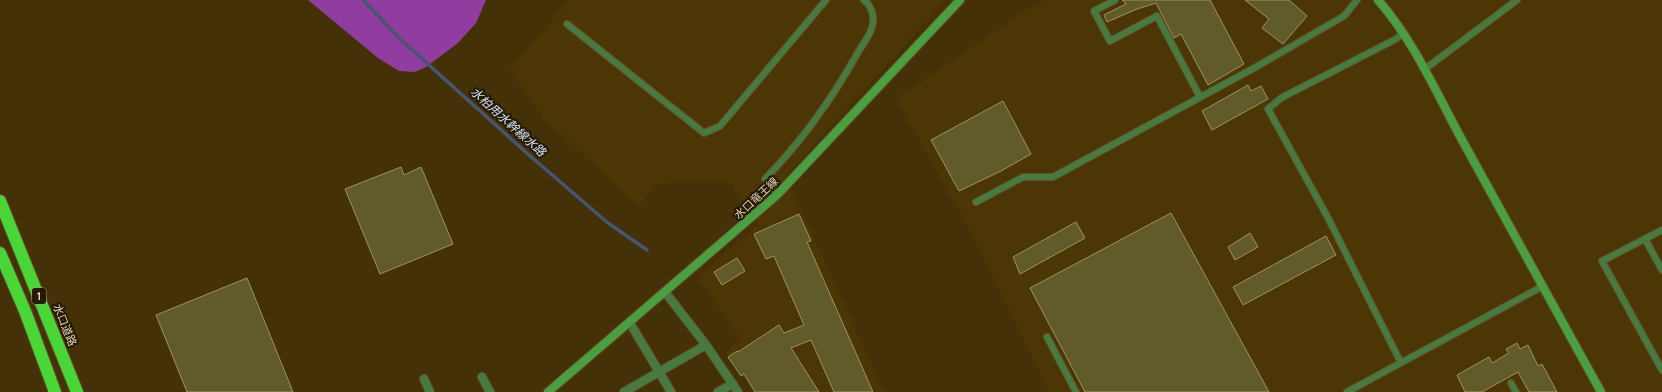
<svg xmlns="http://www.w3.org/2000/svg" width="1662" height="392" font-family="'Roboto Condensed','Noto Sans JP',sans-serif">
<style>
.built{fill:#4d3605}
.forest{fill:#913d9f}
.lines{fill:none;stroke-linecap:round;stroke-linejoin:round}
.stream{stroke:#465571;stroke-width:3.5}
.building{fill:#615a2b;stroke:#9c945c}
.lane-casing{stroke:#614f29;stroke-width:8}
.street-casing{stroke:#614f29;stroke-width:10}
.secondary-casing{stroke:#614f29;stroke-width:10}
.highway-casing{stroke:#614f29;stroke-width:14}
.lane{stroke:#477940;stroke-width:6}
.street{stroke:#477940;stroke-width:8}
.secondary{stroke:#4b9f40;stroke-width:8}
.highway{stroke:#4ad636;stroke-width:12}
.labels{text-anchor:middle;stroke-width:4;stroke-linejoin:round;paint-order:stroke}
.shield{fill:#251a05;stroke:#ac9e86;stroke-width:1}
.shield-label{font-size:10px;font-weight:bold;fill:#e6d7bd}
.street-label{font-size:11px;fill:#e6d7bd;stroke:#251a05}
.water-label{font-size:12px;font-style:italic;fill:#d3e3fd;stroke:#251a05}
</style>
<rect width="100%" height="100%" fill="#443108"/>
<path class="built" d="M569,0H946L786,176L884,392H754L726,352L740,339L698,277L759,224L730,183L692,181L657,184L639,206L544,119L509,70Z
M1044,0H1662V392H1049L969,229L896,98L1031,7Z"/>
<path class="forest" d="M308,0H486L476,23L458,43L426,67L415,72L399,71L378,58Z"/>
<g class="lines">
<path class="stream" d="M363,0L400,39L529,155L608,223L647,250"/>
</g>
<path class="building" d="M1122,0H1210L1244,64L1208,85L1181,34L1174,38L1156,3L1137,9L1107,22L1104,15L1126,4Z
M1245,0H1289L1307,16L1283,44L1262,28L1269,19Z
M1248,85L1251,91L1261,86L1268,99L1212,130L1202,111Z
M1003,101L1031,154L1001,171L959,191L931,140Z
M401,167L404,175L421,167L453,244L380,274L345,189Z
M1171,213L1269,392H1085L1030,288Z
M799,214L811,241L807,242L873,392H834L811,340L791,348L819,392H755L744,374L741,376L728,357L737,351L738,352L779,325L784,333L804,325L774,256L766,259L754,234Z
M1076,222L1085,238L1020,274L1013,257Z
M1250,233L1258,247L1235,260L1228,247Z
M1326,236L1336,255L1243,305L1233,287Z
M737,258L745,271L722,285L714,272Z
M247,278L293,392H187L156,315Z
M1517,343L1520,349L1528,345L1538,366L1542,364L1557,392H1529L1518,372L1482,392H1465L1457,375L1489,357L1492,363L1509,353L1506,349Z"/>
<g class="lines">
<g class="lane-casing">
<path id="lane" d="M1115,0L1094,11L1110,41L1157,16L1200,97
M567,24L704,133L720,126L826,0
M1425,69L1517,0
M777,195L765,179C801,142 832,99 857,54C862,45 870,36 872,27C875,17 872,6 864,0
M976,202L1023,177H1053L1256,67L1344,16L1357,0
M1662,230L1602,261L1662,370
M1645,239L1662,270
M1047,337L1076,392
M1401,363L1327,216L1268,109L1281,98L1396,39L1403,33
M1511,383L1516,392
M1347,392L1543,286"/>
</g>
<g class="street-casing">
<path id="street" d="M665,292L706,345L738,392
M630,323L671,392
M482,377L490,392
M424,379L430,392
M624,392L706,345
M718,392L733,384"/>
</g>
<g class="secondary-casing">
<path id="secondary" d="M1378,0C1414,41 1436,92 1462,140C1509,224 1555,308 1601,392
M548,392L777,195L960,0"/>
</g>
<g class="highway-casing">
<path id="highway" d="M0,201L77,392
M0,253L25,311L55,392"/>
</g>
<use href="#lane" class="lane"/>
<use href="#street" class="street"/>
<use href="#secondary" class="secondary"/>
<use href="#highway" class="highway"/>
</g>
<g class="labels">
<rect class="shield" x="32" y="288" width="14" height="16" rx="3"/>
<g class="shield-label">
<text x="39" y="300">1</text>
</g>
<g class="street-label">
<text transform="translate(756 198) rotate(-43)" y="4">水口竜王線</text>
<text transform="translate(65 325) rotate(68)" y="4">水口道路</text>
</g>
<g class="water-label">
<text transform="translate(508 122) rotate(42)" y="4">水柏用水幹線水路</text>
</g>
</g>
</svg>
